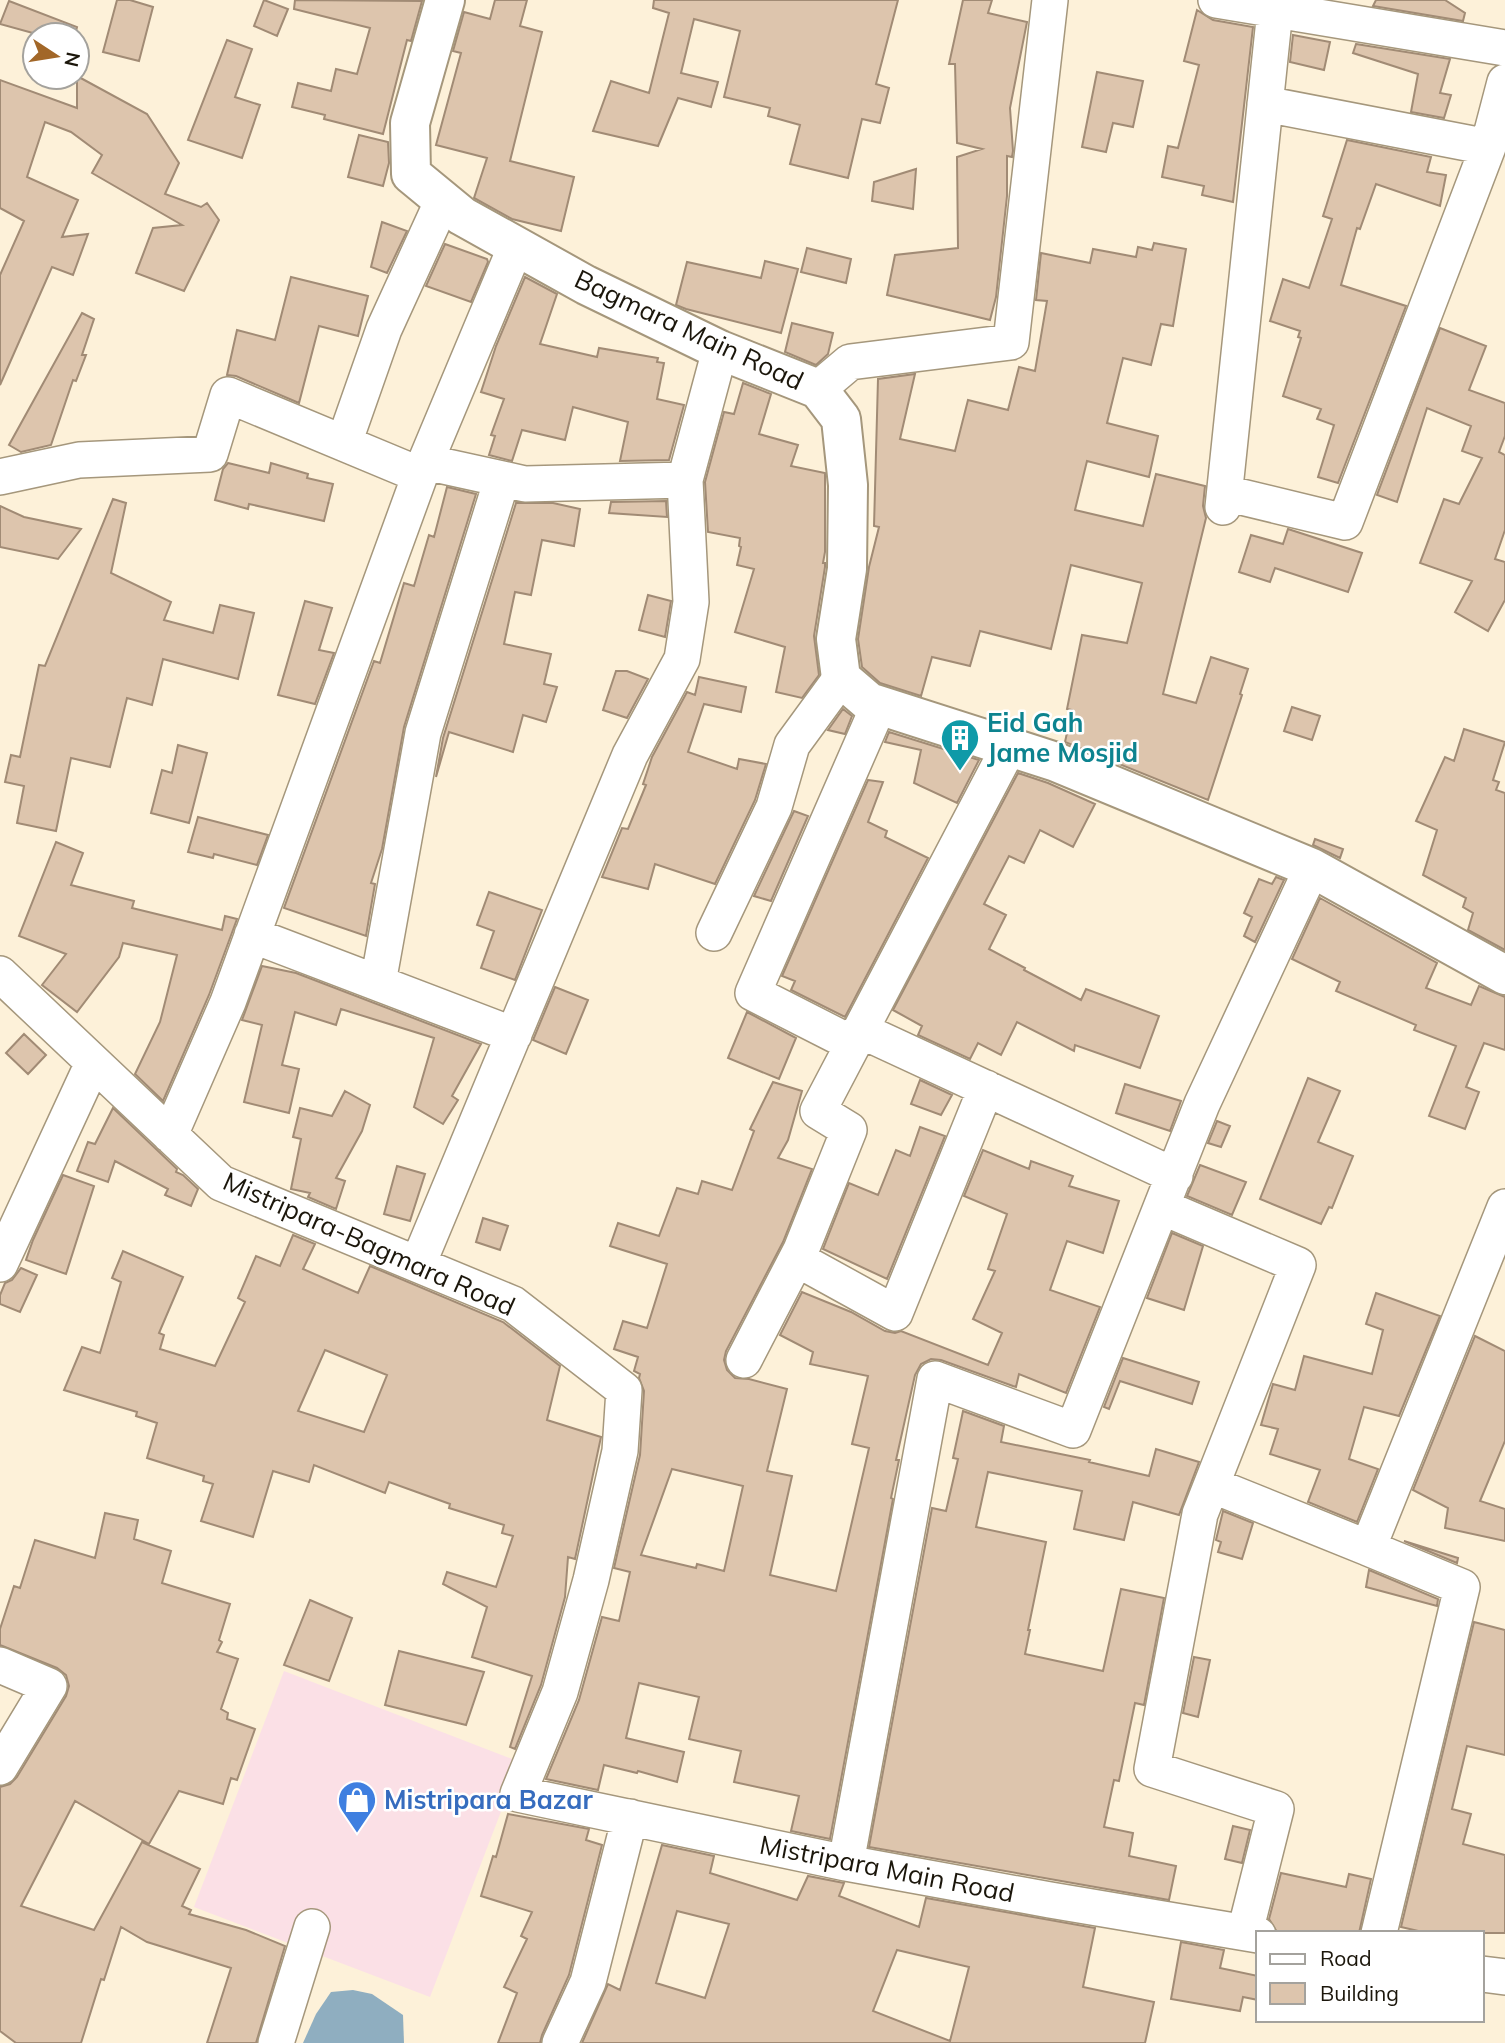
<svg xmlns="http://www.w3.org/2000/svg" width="1505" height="2043" font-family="Mulish,sans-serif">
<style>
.commercial{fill:#fbe0e6}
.water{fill:#8faec0}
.building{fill:#ddc5ad;stroke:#a18b75;stroke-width:2;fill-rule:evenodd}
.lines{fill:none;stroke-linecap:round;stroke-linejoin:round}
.minor-casing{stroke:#a5977c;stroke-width:38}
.tertiary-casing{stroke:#a5977c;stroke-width:42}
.minor{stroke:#fff;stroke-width:35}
.tertiary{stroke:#fff;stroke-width:38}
.labels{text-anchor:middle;stroke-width:5;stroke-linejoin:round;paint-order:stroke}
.street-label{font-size:26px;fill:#1b160b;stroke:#fff}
.culture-label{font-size:26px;font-weight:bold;fill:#0d838f;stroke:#fff;text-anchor:start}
.shop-label{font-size:26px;font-weight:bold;fill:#366cbe;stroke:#fff;text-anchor:start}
</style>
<rect width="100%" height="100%" fill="#fdf1d9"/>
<path class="commercial" d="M284,1671L520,1762L430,1997L194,1907Z"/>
<path class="water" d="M353,1990L372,1994L403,2015L404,2043H303L316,2014L331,1992Z"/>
<path class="building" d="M117,0H130L153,7L139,61L103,52Z
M264,0L288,9L277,36L254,26Z
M295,0L422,1L411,41L407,40L383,134L324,119L325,115L292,107L298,83L331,91L336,69L357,74L370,28L294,9Z
M495,0H527L520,26L542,32L510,161L574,177L561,231L512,219L474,198L487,158L436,145L461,53L453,51L464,12L490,19Z
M654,0H898L876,84L889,88L880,123L862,119L848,178L790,164L800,125L768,116L770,108L724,97L740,31L694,19L681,73L718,82L711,107L678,98L658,146L593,131L611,81L649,93L669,13L653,8Z
M963,0H992L988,13L1027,22L1010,108L1013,151L1012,157L1007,156V196L996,297L990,320L887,295L895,255L958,248L957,157L982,149L957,143L955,64H949Z
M1376,0H1445L1465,13L1463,21L1373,6Z
M9,1L77,27L75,35H40L0,24Z
M1197,10L1213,20L1253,27L1233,202L1202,195L1204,186L1162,177L1168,146L1178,148L1199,65L1184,61Z
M1293,35L1330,42L1324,70L1290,62Z
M227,40L252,49L235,97L260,105L242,158L188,140Z
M1356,44L1450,59L1440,93L1451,95L1444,118L1411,112L1418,74L1353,53Z
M1097,72L1143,81L1133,127L1113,123L1106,152L1082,147Z
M77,76L147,114L179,163L165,194L201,207L207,203L219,220L184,291L136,273L153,228L182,225L92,173L102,155L71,132L45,122L27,177L78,200L62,237L88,234L73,275L52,267L0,385V275L24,221L0,208V80L77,108Z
M359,135L388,142L389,163L383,186L348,177Z
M1347,140L1431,157L1427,172L1446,175L1440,206L1376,184L1360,229L1357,228L1341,285L1406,306L1338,483L1318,477L1334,425L1317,419L1321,409L1283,396L1301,338L1298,337L1300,331L1270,321L1283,279L1309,288L1332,219L1323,216Z
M916,169L913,209L872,201L874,182Z
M382,222L407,231L387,273L371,267Z
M1154,243L1186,249L1173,326L1161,324L1151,365L1123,358L1107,423L1158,436L1149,477L1087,461L1075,510L1143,526L1156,474L1205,486L1203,506L1206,518L1163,694L1196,703L1211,657L1248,669L1240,694L1242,695L1208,800L1065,742L1072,710L1067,709L1082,635L1127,643L1142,583L1071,565L1051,649L980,631L970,666L932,657L921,696L880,683L862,667L858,639L869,567L879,527L874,526L878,379L915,374L900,439L955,451L968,400L1008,410L1019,367L1035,371L1047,301L1036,300L1041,253L1090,263L1093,249L1136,257L1138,247L1152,250Z
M445,244L487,259L488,262L471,302L426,286Z
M807,248L851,259L846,283L801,272Z
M765,261L798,269L781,333L686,309L676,305L687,262L761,278Z
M291,277L368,296L358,336L319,326L299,403L236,376L227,375L237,330L275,340Z
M525,277L557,294L540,344L597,357L599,348L658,358L657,362L664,363L657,399L684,405L669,460L620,461L628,422L573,407L565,440L522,430L512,461L489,455L495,436L491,435L504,399L481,392L496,346Z
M82,313L94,319L82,355H86L76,381L73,380L51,445L21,452L9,445Z
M792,323L833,333L828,354L816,365L785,352Z
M1440,328L1486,346L1469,390L1505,403V436L1499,452L1505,455V530L1495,559L1505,562V600L1488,631L1455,612L1472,581L1420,563L1444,499L1459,504L1482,458L1462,451L1471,426L1427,408L1397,502L1377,495Z
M743,383L771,394L759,434L798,445L791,466L825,473V552L823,563H825V567L814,636L819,675L802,698L776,692L785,647L735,632L754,569L737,565L741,547L739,546L740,538L708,532L705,482L724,412L734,414Z
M228,463L269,473L271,463L308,474L307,478L333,484L324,521L249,504L248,509L215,500L223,469Z
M447,487L476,494L404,727L382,849L371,883L375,884L366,936L284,908L374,661L380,663L404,583L414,586L429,535L434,537Z
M113,499L126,503L111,573L171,602L164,620L213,633L220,605L254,613L238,679L163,659L152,705L127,698L110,767L71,758L56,831L17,823L24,786L5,782L11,755L20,757L39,665L45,666Z
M666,501L667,517L609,513L611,502Z
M516,503H553L580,509L574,546L542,540L531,595L515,592L504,644L551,654L544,684L557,687L546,722L523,715L513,752L449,732L436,777L443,738Z
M0,506L24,517L81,529L58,559L0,547Z
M1288,529L1362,553L1348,592L1275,568L1270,582L1239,572L1251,535L1283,544Z
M648,595L671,601L665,637L639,630Z
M305,601L332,608L319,650L334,653L315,704L278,695Z
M616,671H627L648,679L627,718L603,710Z
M699,677L746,687L741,712L704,704L688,752L737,769L739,759L766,764L755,800L715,884L655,864L648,889L602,877L622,828L628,829L646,785L643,784L652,757L687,692L695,695Z
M1292,707L1320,716L1312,740L1284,731Z
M843,709L852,716L845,734L828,730Z
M1464,729L1505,742L1493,780L1499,782L1496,790L1505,793V950L1468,930L1473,913L1463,907L1466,898L1423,875L1437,830L1416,821L1445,757L1454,761Z
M889,732L979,760L957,803L914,783L921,750L885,742Z
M178,745L207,753L189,823L151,813L162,770L172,773Z
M1018,773L1048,783L1095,804L1073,847L1040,830L1024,863L1009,856L984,904L1006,915L989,949L1025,968L1024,970L1081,1000L1086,989L1159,1016L1140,1068L1075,1045L1074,1051L1017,1022L1001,1055L978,1043L970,1059L918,1035L922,1026L893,1010Z
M868,780L883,782L868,822L887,831L885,837L928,858L845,1017L791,990L795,981L782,976Z
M794,811L808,816L771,901L754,896Z
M198,817L268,835L257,865L214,854L213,858L188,852Z
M1315,839L1343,849L1340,858L1313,845Z
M56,842L83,853L71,885L134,901L132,908L222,930L225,916L237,919L209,995L163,1101L135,1074L160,1022L177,955L123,943L119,957L77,1012L42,985L66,954L19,936Z
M1276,877L1284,880L1255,942L1244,936L1252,917L1244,913L1259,879L1272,884Z
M489,892L542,910L515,980L481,968L494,931L477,925Z
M1320,898L1437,963L1426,988L1471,1005L1479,986L1505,997V1050L1484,1043L1466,1087L1479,1092L1465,1129L1429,1116L1456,1046L1414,1030L1416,1025L1336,991L1340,982L1292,959Z
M262,966L296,973L481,1044L452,1096L458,1100L443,1124L414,1107L434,1038L341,1009L336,1025L295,1012L282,1065L299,1069L289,1113L244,1102L262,1025L242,1020Z
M555,987L588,1000L566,1054L533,1040Z
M747,1012L796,1038L779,1079L728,1058Z
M24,1034L46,1055L28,1074L6,1053Z
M1308,1078L1340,1091L1318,1142L1353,1156L1332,1208L1329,1207L1321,1224L1260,1199Z
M920,1080L952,1095L941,1115L911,1104Z
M773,1082L802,1091L788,1140L778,1158L812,1169L783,1242L726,1351L724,1360L727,1370L735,1378L749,1379L787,1389L767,1471L792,1476L770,1575L836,1591L869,1448L852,1444L868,1376L810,1364L813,1352L780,1335L802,1292L851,1312L885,1331L895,1333L901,1331L988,1365L1002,1333L973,1319L995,1271L988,1269L1007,1214L964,1196L983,1150L1029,1169L1031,1161L1073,1176L1069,1186L1119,1201L1103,1253L1067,1241L1050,1290L1100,1307L1066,1393L1019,1374L1016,1387L1013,1386L941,1360L931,1359L921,1364L915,1375L896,1460H899L891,1498L893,1499L830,1839L791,1831L799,1796L734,1782L741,1751L689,1739L699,1697L639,1683L626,1738L684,1752L677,1782L638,1771L637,1773L604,1765L598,1790L546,1779L579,1700L602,1617L619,1621L630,1572L614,1568L640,1455L644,1391L639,1378L640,1374L634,1371L638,1357L614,1349L623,1321L647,1328L667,1264L610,1246L618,1223L659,1236L677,1188L698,1194L702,1181L732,1190L754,1131L750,1129ZM672,1469L743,1486L724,1571L697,1564L696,1568L641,1555Z
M1125,1084L1181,1101L1170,1131L1116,1113Z
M345,1091L370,1105L362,1131L336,1178L345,1181L336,1209L308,1197L310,1193L291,1189L301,1139L293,1137L300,1108L332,1116Z
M113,1108L177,1169L176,1172L183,1175L198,1189L191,1206L165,1195L168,1189L115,1161L108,1182L77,1171L88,1142L95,1144Z
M1217,1121L1230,1126L1221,1147L1208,1143Z
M920,1127L945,1136L887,1279L823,1249L849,1183L878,1195L896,1150L910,1156Z
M1200,1165L1246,1182L1232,1215L1187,1196Z
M397,1166L425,1174L410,1221L384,1214Z
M63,1175L94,1186L66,1274L26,1260L33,1240Z
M483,1218L508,1226L500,1250L476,1242Z
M1172,1233L1203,1246L1184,1310L1147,1298Z
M293,1235L315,1244L303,1269L358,1293L370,1266L503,1322L560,1366L547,1420L601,1437L575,1559L568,1557L565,1597L541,1685L515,1749L510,1747L532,1676L472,1657L487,1607L443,1584L447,1572L496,1587L513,1536L502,1533L504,1525L449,1508L450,1504L389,1482L385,1493L314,1465L309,1482L273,1471L253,1537L201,1521L213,1484L203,1481L204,1476L147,1458L157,1423L136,1416L137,1412L64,1390L82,1347L100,1353L121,1282L112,1278L123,1251L183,1277L159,1333L164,1335L160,1349L215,1366L245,1302L238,1298L256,1256L280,1266ZM325,1350L387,1375L364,1432L298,1411Z
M21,1268L37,1275L20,1312L0,1304V1295L5,1283L12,1280Z
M1376,1293L1440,1316L1399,1416L1364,1407L1349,1459L1378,1469L1357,1522L1308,1502L1320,1470L1270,1454L1278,1429L1261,1425L1273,1384L1295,1390L1304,1356L1372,1374L1383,1330L1366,1324Z
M1475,1336L1505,1351V1441L1480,1501L1505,1509V1541L1445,1528L1448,1508L1413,1490Z
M1123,1358L1199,1382L1192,1404L1120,1381L1109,1409L1104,1407Z
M963,1411L1004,1426L1001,1442L1090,1460L1089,1462L1149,1476L1156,1449L1199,1462L1179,1515L1133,1502L1124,1540L1074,1529L1082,1491L988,1472L976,1527L1046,1542L1028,1630H1030L1025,1654L1103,1671L1121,1589L1164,1598L1144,1705L1135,1703L1119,1781L1114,1780L1104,1827L1133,1833L1129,1856L1176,1866L1169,1900L869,1847L932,1508L946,1511L958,1459L953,1458Z
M1223,1511L1253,1523L1242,1559L1218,1552L1221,1542L1216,1540Z
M105,1513L138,1520L134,1539L171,1551L162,1583L230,1604L219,1640L222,1642L217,1652L238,1659L221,1709L228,1713L227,1719L255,1729L237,1780L231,1778L223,1804L179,1791L149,1844L75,1801L21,1906L94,1930L142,1842L200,1869L182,1906L191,1910L189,1914L246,1930L285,1946L256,2043H207L231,1968L147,1942L121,1927L104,1980L101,1979L81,2043H16L0,2031V1787L10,1784L17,1777L66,1696L69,1686L66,1675L57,1668L0,1645V1629L14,1586L20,1588L35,1540L95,1558Z
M1404,1541L1458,1558L1457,1563Z
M1369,1570L1438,1599L1437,1606L1366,1587Z
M310,1600L352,1618L329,1681L284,1665Z
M1474,1622L1505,1630V1755L1467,1746L1452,1809L1471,1814L1463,1844L1505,1855V1933H1427L1401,1927Z
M399,1651L484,1672L466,1725L385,1705Z
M1194,1657L1210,1660L1198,1717L1183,1713Z
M508,1814L589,1829L586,1840L602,1845L569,1975L542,2035L540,2043H498L517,1993L504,1987L527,1939L521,1936L532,1912L481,1896L493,1856L496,1857Z
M1233,1826L1250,1830L1242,1863L1225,1859Z
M662,1845L714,1856L710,1873L797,1900L808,1876L844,1883L839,1896L919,1927L926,1898L1095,1928L1083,1987L1154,2002L1145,2043H582L608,1984L620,1990ZM677,1911L729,1924L705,1998L656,1983ZM897,1950L969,1967L950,2041L873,2011Z
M1281,1873L1346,1887L1349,1874L1371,1879L1359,1933L1277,1932L1269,1919Z
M1181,1942L1224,1950L1220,1968L1258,1976V2000L1243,1997L1240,2011L1171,1999Z"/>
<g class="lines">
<g class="minor-casing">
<path id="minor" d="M1216,0L1505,48
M1265,104L1488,147
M818,389L850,362L1011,342L1050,0
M344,443L384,329L443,200
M425,462L525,484L685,480L720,350
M420,475L516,246
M0,477L79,460L210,454L228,395L420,475L228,1002L170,1135
M1225,493L1345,522L1488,147L1505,82
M1223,507L1275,10
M714,933L774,807L792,745L841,678
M252,935L514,1035
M0,974L221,1183L513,1304L624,1390L620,1451L591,1580L560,1692L518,1794L846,1863L1050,1900L1258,1935
M378,983L423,733L502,479
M860,1030L1175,1176
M853,1044L753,993L879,705
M1162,1207L1298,1265L1200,1514L1152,1769L1276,1809L1245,1932
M797,1259L895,1313L986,1088
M0,1264L93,1063
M418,1264L630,755L682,659L691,602L685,480
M744,1360L801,1250L849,1130L818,1111L1009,747
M1212,1485L1368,1548
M0,1665L49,1686L0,1767
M846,1863L935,1379L1073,1430L1202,1104L1312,868
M1379,1933L1462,1587L1368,1548L1505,1207
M1482,1974L1505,1977
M276,2043L312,1927
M560,2043L588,1982L630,1817"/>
</g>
<g class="tertiary-casing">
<path id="tertiary" d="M445,0L410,123L411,174L462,216L586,285L720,350L818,389L841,419L848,485L847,569L836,639L841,678L869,702L1056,762L1312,868L1505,975"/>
</g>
<use href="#minor" class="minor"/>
<use href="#tertiary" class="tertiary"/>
</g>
<defs>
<g id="building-pin" transform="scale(2.0125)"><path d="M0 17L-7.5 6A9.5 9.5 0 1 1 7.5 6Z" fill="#0f9aa8" stroke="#fff"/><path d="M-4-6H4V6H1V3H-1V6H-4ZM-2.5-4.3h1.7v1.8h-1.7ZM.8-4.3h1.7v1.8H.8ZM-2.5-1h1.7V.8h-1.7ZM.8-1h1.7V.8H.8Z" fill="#fff"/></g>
<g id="shop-pin" transform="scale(2.0125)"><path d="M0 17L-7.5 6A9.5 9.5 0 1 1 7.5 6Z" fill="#3f7fe0" stroke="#fff"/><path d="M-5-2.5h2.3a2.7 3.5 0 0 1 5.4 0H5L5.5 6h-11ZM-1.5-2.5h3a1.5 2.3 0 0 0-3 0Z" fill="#fff"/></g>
</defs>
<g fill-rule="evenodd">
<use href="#building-pin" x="960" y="738"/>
<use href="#shop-pin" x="357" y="1800"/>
</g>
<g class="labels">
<g class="street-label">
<text transform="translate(689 330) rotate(25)" y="9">Bagmara Main Road</text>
<text transform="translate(369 1244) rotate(24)" y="9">Mistripara-Bagmara Road</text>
<text transform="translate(887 1869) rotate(11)" y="9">Mistripara Main Road</text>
</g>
<g class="culture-label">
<text x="987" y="732">Eid Gah<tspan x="987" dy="30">Jame Mosjid</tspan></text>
</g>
<g class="shop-label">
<text x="384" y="1809">Mistripara Bazar</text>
</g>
</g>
<rect x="1256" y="1931" width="228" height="91" fill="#ffffff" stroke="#a4a29d" stroke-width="2"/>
<rect x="1270" y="1954" width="35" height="10" fill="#ffffff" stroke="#a4a29d" stroke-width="2"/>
<text x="1320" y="1966" font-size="21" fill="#1b160b">Road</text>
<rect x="1270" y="1983" width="35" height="21" fill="#ddc5ad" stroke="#a4a29d" stroke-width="2"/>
<text x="1320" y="2001" font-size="21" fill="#1b160b">Building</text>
<g transform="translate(56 56) rotate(102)"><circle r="33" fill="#ffffff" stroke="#a4a29d" stroke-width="2"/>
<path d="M0-5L12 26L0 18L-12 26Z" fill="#a26728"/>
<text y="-10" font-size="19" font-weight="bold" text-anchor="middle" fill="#1b160b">N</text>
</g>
</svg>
